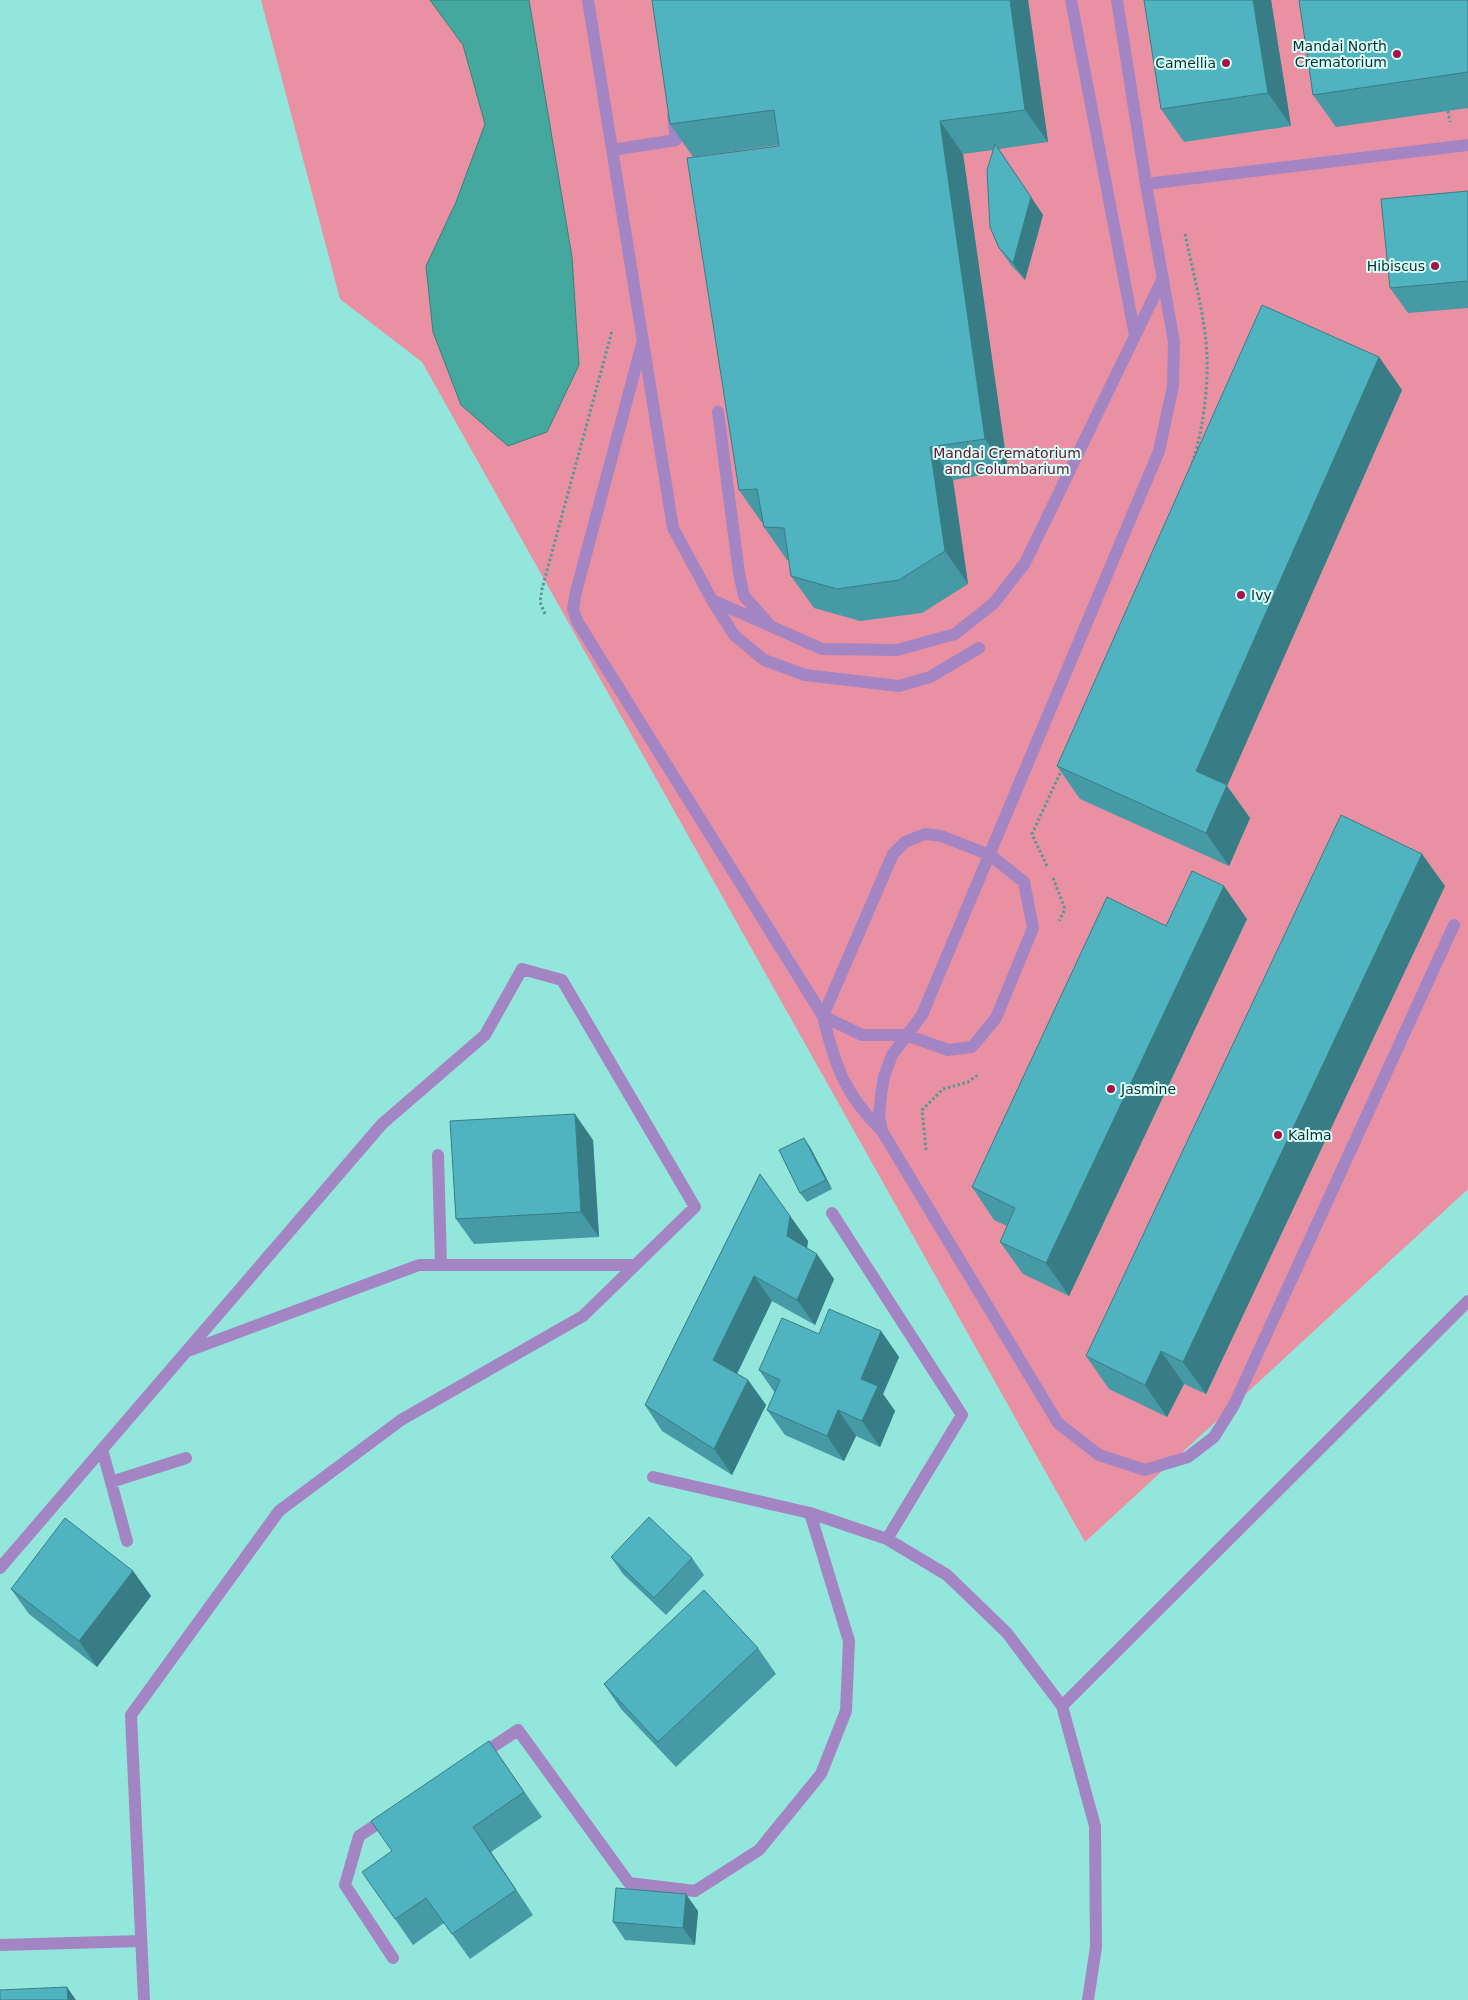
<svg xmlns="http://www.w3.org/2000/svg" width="1468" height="2000" font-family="'DejaVu Sans',sans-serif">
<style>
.green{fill:#e991a3}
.water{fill:#44a89e;stroke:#33847c}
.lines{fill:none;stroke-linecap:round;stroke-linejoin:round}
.path{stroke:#599891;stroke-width:3;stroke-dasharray:2.5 2.5;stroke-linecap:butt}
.lane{stroke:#a485c4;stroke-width:12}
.wall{fill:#459aa5}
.shaded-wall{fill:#387d86}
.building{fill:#50b3c0;stroke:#387d86}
.poi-dot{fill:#a7124b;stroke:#d7fef9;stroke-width:2}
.labels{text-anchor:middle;stroke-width:4;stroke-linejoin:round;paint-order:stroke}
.poi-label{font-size:14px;fill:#0b2f2c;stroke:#d7fef9;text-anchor:end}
.park-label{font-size:14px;fill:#61132c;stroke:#d7fef9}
</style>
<rect width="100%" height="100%" fill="#93e6dc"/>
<path class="green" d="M261,0H1468V1189L1085,1542L422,362L340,299Z"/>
<path class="water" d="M430,0H529L572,257L579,365L547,432L508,446L461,405L433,332L426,266L456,202L485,124L463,45Z"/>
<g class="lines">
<path class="path" d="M1448,111L1450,122
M1185,234C1193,273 1205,315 1207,355C1208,391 1203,430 1192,464
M545,614L540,602L542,589L612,331
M1047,866L1032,834L1062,769
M1053,878L1065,909L1059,921
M926,1150L922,1110L943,1089L968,1082L979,1074"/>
<path class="lane" d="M588,0L673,528L712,600L734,635L764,660L805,675L899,686L930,677L979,648
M1071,0L1135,336
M612,150L676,140L673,116
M1146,184L1468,145
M643,340L576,592L573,609L577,621L823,1016C835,1066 845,1095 882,1131L1058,1423L1099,1455L1145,1470L1188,1457L1214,1437L1234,1405L1454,925
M718,412L739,573L744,596L768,623
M712,600L822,649L897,650L955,634L994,603L1025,563L1163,278
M925,834L941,836L990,855L1024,882L1033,928L996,1018L972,1047L948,1050L906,1035H862L823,1016L893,854L905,842Z
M882,1131L879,1116L881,1095L884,1077L892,1055L922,1015L1159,451L1173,386L1174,342L1146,184L1117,0
M438,1155L441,1265
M832,1213L962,1415L887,1539
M188,1351L419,1265H635
M102,1449L127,1541
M653,1477L810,1513L887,1539L947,1575L1007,1633L1062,1706L1095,1826L1096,1947L1088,2000
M111,1482L186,1458
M0,1568L382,1124L485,1035L522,969L562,980L695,1207L583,1316L401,1420L279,1511L131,1715L144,2000
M1062,1706L1468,1301
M479,1756L518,1730L629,1883L695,1891L759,1850L821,1774L846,1711L849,1641L810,1513
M388,1817L359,1836L345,1885L393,1958
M0,1945L141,1941"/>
</g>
<path class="wall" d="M1028,0L1048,142L999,149L1043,215L1025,280L1011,265L999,248L993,150L963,154L1008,471L953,480L968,584L922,613L860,621L814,608L791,576L789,560H787L764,527L763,522L762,523L739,490L779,145L693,157L670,124Z
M1271,0L1291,126L1184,142L1161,109Z
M1468,0V108L1336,127L1313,95Z
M1468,191V308L1408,313L1390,288Z
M1379,357L1402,390L1227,786L1250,818L1229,866L1080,799L1057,766Z
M1445,886L1206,1394L1184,1384L1167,1417L1109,1389L1086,1356Z
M1247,919L1069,1296L1023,1274L1000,1242L1007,1226L994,1220L972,1187L1166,926Z
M593,1140L599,1237L474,1244L456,1219Z
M810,1147L832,1189L807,1202L800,1193Z
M760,1174L808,1241L807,1248L834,1279L815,1325L772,1301L737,1374L748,1380L766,1405L732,1475L662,1431L645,1405Z
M881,1331L899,1357L883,1394L895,1411L880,1447L856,1436L844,1461L785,1435L767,1410L775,1393L759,1370L819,1334Z
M611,1557L692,1558L704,1575L666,1615L623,1574Z
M133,1571L151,1596L97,1667L29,1614L11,1589Z
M758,1648L776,1674L676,1767L621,1709L604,1684Z
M489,1741L542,1817L491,1852L533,1915L470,1959L444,1923L413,1945L395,1919Z
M698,1911L695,1945L625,1940L613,1922Z"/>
<path class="shaded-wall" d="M1010,0H1028L1048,142L1025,110Z
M1253,0H1271L1291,126L1268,93Z
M940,121L963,154L1008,471L985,439Z
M995,144L1043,215L1025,280L1013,263Z
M1379,357L1402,390L1227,786L1250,818L1229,866L1206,833L1196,771Z
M930,447L953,480L968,584L945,551Z
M1422,854L1445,886L1206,1394L1183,1362Z
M1224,886L1247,919L1069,1296L1046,1263Z
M575,1114L593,1140L599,1237L581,1212Z
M804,1138L810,1147L832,1189L826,1180Z
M790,1216L808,1241L805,1262L787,1236Z
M817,1254L834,1279L815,1325L797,1300Z
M754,1276L772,1301L731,1386L713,1360Z
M881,1331L899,1357L883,1394L895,1411L880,1447L862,1421L861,1379Z
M1161,1351L1184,1384L1167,1417L1145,1385Z
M748,1380L766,1405L732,1475L714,1449Z
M838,1410L856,1436L844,1461L827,1436Z
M133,1571L151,1596L97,1667L79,1641Z
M473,1827L491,1852L533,1915L516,1890Z
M686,1894L698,1911L695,1945L683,1928Z
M67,1987L76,2000H68Z"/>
<path class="building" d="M652,0H1010L1025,110L940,121L985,439L930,447L945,551L899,580L837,589L791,576L784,528L764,527L757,489L739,490L687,158L779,146L774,110L670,124Z
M1144,0H1253L1268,93L1161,109Z
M1299,0H1468V72L1313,95Z
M995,144L1031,197L1013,263L999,248L990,227L987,170Z
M1468,191V281L1390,288L1381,199Z
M1262,305L1379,357L1196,771L1227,785L1206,833L1057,766Z
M1341,815L1422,854L1183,1362L1161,1351L1145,1385L1086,1356Z
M1192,871L1224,886L1046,1263L1000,1242L1015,1208L972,1187L1107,897L1166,926Z
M575,1114L581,1212L456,1219L450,1121Z
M804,1138L826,1180L800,1193L779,1150Z
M760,1174L790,1216L787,1236L817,1254L797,1300L754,1276L713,1360L748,1380L714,1449L645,1405Z
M829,1309L881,1331L861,1379L878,1386L862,1421L838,1410L827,1436L767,1410L780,1380L759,1370L782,1318L819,1334Z
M649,1517L692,1558L654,1598L611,1557Z
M65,1518L133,1571L79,1641L11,1589Z
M704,1590L758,1648L658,1742L604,1684Z
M489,1741L524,1792L473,1827L516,1890L452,1934L426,1898L395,1919L362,1872L392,1851L371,1821Z
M616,1888L686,1894L683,1928L613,1922Z
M67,1987L68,2000H0V1990Z"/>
<g class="poi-dot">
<circle cx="1397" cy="54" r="5"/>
<circle cx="1226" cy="63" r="5"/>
<circle cx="1435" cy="266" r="5"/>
<circle cx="1241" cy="595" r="5"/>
<circle cx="1111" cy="1089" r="5"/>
<circle cx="1278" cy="1135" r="5"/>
</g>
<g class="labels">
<g class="poi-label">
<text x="1387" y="51">Mandai North<tspan x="1387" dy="16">Crematorium</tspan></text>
<text x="1216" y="68">Camellia</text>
<text x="1425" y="271">Hibiscus</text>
<text x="1251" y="600" text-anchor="start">Ivy</text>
<text x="1121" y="1094" text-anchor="start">Jasmine</text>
<text x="1288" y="1140" text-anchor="start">Kalma</text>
</g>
<g class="park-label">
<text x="1007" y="458">Mandai Crematorium<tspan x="1007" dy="16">and Columbarium</tspan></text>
</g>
</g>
</svg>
